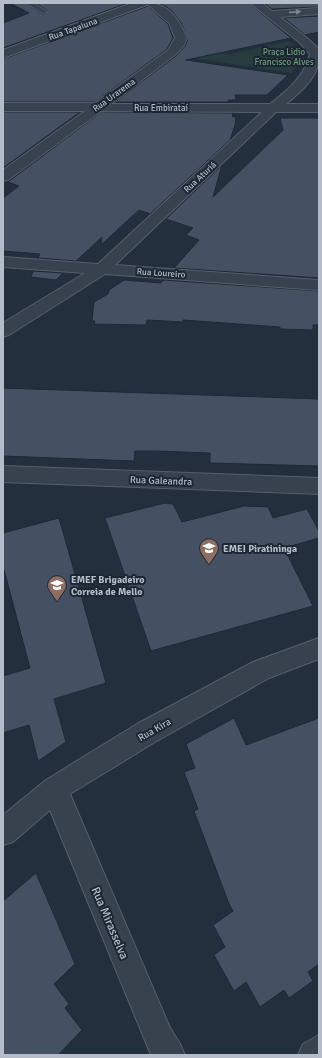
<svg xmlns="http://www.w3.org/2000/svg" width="322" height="1058" font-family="Signika,sans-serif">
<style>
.green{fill:#263c3f}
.building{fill:#455162;stroke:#1f2835}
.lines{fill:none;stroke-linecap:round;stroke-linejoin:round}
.service-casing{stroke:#565f6c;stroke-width:2}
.minor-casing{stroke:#565f6c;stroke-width:2}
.tertiary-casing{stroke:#565f6c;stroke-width:2}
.service{fill:#38414e;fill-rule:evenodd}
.minor{fill:#38414e;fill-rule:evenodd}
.tertiary{fill:#38414e;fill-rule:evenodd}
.oneway{fill:#7c8592}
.labels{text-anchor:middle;stroke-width:4;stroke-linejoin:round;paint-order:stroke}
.far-street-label{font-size:9px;fill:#b4bcc9;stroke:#1d2633}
.far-park-label{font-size:9px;fill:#6b9a76;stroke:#1d2633}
.street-label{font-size:10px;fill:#b4bcc9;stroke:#1d2633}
.poi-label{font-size:10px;font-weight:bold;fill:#b4bcc9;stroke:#1d2633;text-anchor:start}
.near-street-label{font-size:12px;fill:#b4bcc9;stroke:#1d2633}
</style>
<rect width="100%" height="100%" fill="#242f3e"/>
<path class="green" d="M289,41C300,50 301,62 292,73L179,56L183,52L231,54Z"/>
<path class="building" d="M10,3H25L43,14L49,12L36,3H128L3,48V23L29,13Z
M157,3H249L291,38L186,60L288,75L267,95H235L236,100H228L229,102H115L177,55L185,46L188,39L181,23L173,12L167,7Z
M264,3H319V7L272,9Z
M148,6L168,24L173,38L167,49L95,102H3V59Z
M319,16V32L305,35L284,18Z
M3,112H80L3,168Z
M101,112L232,113L233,117H236L235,125L230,140L150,214L139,210L101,245L102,237L76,261L38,258L40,254L3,251V198L19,186L8,182Z
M280,118H319V278L174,268L199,240L186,235L193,228L166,219L222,165L213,197L283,130Z
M33,271L63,273L56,280L31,277Z
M124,280L161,283L164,280L319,291V325H313V330L280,329V327L183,320V322L147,320L146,325L94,324L95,321H92L94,302L108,294L109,290Z
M3,388L319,399V466L210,463V453L156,451H135L134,461L3,456Z
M165,503L173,504L182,522L244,506L268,507L273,518L307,509L319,531V538L284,548L313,606L151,651L105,518Z
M59,518L106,683L54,699L66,742L38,761L29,725L3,733V676L30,668L3,566V533Z
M234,718L246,745L319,718V964L308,972L313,981L289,998L284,990L260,1007L246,982L234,991L214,955L225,947L213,925L233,911L229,904L194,811L198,809L184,772L195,768L186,744Z
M36,873L75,964L54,984L69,1004L65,1008L82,1030L58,1055H3V901Z"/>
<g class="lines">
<g class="service-casing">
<path id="service" d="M26,3H33L48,12L43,13Z"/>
</g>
<g class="minor-casing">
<path id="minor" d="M146,3C169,3 178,18 187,38L184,45L176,54L111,104H270C288,90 304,77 310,54L299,42L250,3H262L272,11L319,8V14L280,17L307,38L319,49C319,54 320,61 318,65C314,81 298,94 286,104H319V112H276L115,265L319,280V290L105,274L9,335L3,337V323L85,273L3,267V257L98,264L262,112L101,111L8,180L3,181V170L85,111H3V103H95L168,50L175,38L169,23Z
M3,466L319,478V494L3,482Z
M319,638V659L269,678L155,742L70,794L170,1028L180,1044L185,1055H151L50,810L13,842L3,845V815L46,780L137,724L253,662Z
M319,1035V1055H298L303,1044Z"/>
</g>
<g class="tertiary-casing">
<path id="tertiary" d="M132,3H149L147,5L3,58V50Z"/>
</g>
<use href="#service" class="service"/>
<use href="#minor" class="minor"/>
<use href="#tertiary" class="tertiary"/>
</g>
<defs><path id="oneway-solid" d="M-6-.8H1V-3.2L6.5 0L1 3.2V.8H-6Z"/></defs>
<use class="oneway" href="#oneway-solid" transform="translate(295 12) rotate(-4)"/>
<defs>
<g id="school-pin" transform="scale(1)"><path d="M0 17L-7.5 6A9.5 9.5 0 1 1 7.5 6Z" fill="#8d6e63" stroke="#1d2633"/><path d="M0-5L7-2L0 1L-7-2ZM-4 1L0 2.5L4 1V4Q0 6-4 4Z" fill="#fff"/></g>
</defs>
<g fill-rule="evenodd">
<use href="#school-pin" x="209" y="548"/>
<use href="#school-pin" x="57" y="585"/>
</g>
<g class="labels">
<g class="far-street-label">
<text transform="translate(73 29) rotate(-20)" y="3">Rua Tapaiuna</text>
<text transform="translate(114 95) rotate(-36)" y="3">Rua Urarema</text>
<text x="161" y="111">Rua Embirataí</text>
<text transform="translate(200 177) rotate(-43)" y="3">Rua Aturiá</text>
<text transform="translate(161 273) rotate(4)" y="3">Rua Loureiro</text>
</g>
<g class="far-park-label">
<text x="284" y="55">Praça Lidio<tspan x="284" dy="10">Francisco Alves</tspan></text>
</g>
<g class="street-label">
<text transform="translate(161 480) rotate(2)" y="4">Rua Galeandra</text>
<text transform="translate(154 729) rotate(-30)" y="4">Rua Kira</text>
</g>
<g class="poi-label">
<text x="223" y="552">EMEI Piratininga</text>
<text x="71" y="583">EMEF Brigadeiro<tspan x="71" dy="12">Correia de Mello</tspan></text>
</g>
<g class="near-street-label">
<text transform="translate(110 923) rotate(67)" y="4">Rua Mirasselva</text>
</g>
</g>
<rect width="322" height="1058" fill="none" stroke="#b4bcc9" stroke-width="8"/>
</svg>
